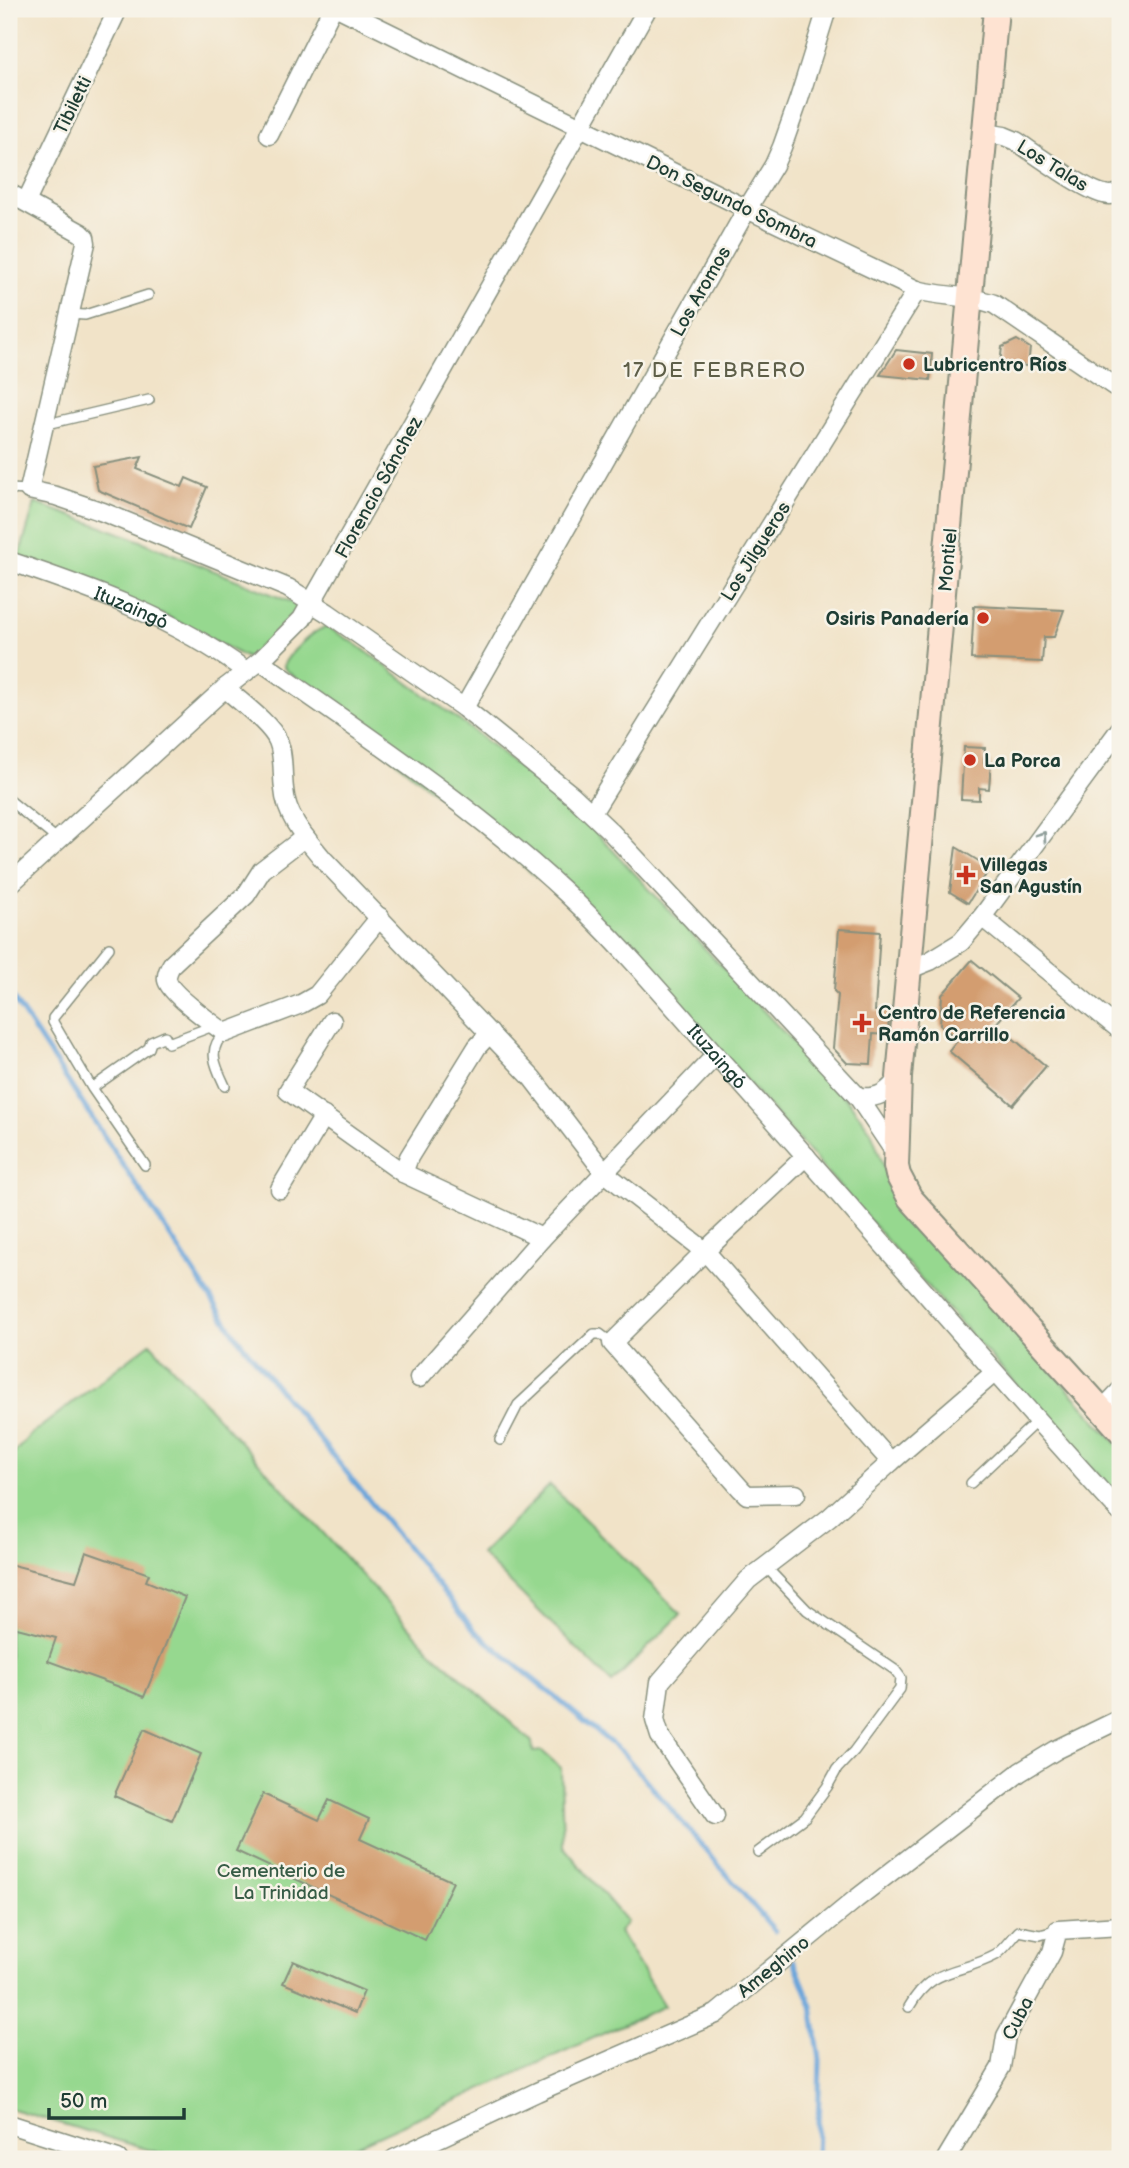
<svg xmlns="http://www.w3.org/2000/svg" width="1129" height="2168" font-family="'Balsamiq Sans',sans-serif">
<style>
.green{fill:#96d88f;stroke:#5a8a62;stroke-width:2}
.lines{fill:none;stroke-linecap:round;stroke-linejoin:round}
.stream{stroke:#6ba5da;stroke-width:5}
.building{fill:#d39d70}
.lane-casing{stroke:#88907e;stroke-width:12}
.street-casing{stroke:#88907e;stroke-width:21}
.secondary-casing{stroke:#88907e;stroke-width:28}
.lane{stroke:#fff;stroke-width:9}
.street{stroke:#fff;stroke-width:18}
.secondary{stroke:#fee3d2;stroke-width:24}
.oneway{stroke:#8f9e9a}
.poi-dot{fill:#c8321e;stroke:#f7f3e8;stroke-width:2.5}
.labels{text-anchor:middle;stroke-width:5;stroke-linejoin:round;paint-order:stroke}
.street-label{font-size:19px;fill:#1f3d34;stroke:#f7f3e8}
.poi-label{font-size:19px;font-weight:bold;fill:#1f3d34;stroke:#f7f3e8;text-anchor:start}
.park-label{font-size:19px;fill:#375c46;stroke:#f7f3e8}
.neighbourhood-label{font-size:21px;letter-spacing:2px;fill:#5e5f49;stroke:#f7f3e8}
</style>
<rect width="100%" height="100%" fill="#f7f3e8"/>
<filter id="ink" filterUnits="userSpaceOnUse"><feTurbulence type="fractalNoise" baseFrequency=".0143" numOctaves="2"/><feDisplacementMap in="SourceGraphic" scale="14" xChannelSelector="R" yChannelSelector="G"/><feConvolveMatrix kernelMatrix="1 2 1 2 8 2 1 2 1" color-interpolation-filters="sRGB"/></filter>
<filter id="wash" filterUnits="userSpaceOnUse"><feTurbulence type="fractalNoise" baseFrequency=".00686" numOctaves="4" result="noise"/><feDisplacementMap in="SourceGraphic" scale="28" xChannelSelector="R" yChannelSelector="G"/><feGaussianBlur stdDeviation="1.57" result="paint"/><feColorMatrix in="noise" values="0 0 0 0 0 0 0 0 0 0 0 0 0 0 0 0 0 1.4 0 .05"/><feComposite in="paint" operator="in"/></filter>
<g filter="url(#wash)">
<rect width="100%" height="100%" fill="#f1e3c8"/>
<path class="green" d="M35,503L131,537L296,604L300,611L253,659L247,658L168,617L19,557Z
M327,627L356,644L475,732L591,827L850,1103L871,1131L884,1167L902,1204L1120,1447V1499L942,1303L648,969L286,670L283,666C288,654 314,629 327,627Z
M150,1343L429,1649L532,1742L533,1752L542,1751L561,1768L563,1846L627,1922L619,1932L664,2006L327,2159H180L9,2108V1459L29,1436Z
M550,1485L681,1614L612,1683L481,1554Z"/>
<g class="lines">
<path class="stream" d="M9,992L236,1336L475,1631L623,1753L775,1931
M794,1961L812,2006L820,2060L817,2159"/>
</g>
<g id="blocks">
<path class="building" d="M1017,340L1030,348L1028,366L1000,364L1002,347Z
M896,350L932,354L930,380L880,375Z
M142,457L137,469L182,487L186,478L207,487L189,529L98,490L93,466Z
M974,606L1064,610L1054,637H1044L1042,662L971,659Z
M964,747L985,748L984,762H991L989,789L979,788V800L961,799Z
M956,847L990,868L968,903L950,892Z
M839,929L880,932L875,1011H889L888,1035L873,1034L871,1064L847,1063L833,1048L838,995L834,991Z
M972,960L1018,998L996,1024L1046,1066L1013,1105L949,1051L958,1040L940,1025L942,995Z
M86,1552L149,1574L146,1581L185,1597L144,1697L117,1686L48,1661L56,1638L9,1626V1564L76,1581Z
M144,1729L201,1754L172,1821L114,1796Z
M263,1794L319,1820L329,1800L369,1819L360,1839L453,1882L425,1940L236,1851Z
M293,1961L364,1991L355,2013L283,1983Z"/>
</g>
</g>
<g filter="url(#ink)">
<use href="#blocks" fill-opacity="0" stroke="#88907e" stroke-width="2"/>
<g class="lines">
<g class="lane-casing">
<path id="lane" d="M69,314L85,315L148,295
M43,425L149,400
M9,489L29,490
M9,800L58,840
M109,948L53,1018V1022L92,1088L145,1165
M225,1086C216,1067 206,1049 225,1033
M92,1088L149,1048L151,1042L165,1036L168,1043L213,1026
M500,1440L518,1405L594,1334H600L612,1343
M971,1483L1037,1421
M758,1852L805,1817L827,1787L837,1769L854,1751L900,1689L901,1678L895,1670L807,1610L765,1566
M909,2007C933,1965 959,1975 996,1955C1004,1950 1012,1938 1019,1931L1040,1935L1058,1930"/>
</g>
<g class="street-casing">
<g id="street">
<path d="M341,9L747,209L917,290C942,297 969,295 994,304L1120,390"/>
<path d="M986,133L1004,136L1016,141C1034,153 1086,191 1104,194C1110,196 1115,195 1120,192"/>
<path d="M269,135L332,9"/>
<path d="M9,193L81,233L85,237L86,243L29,490L56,496L103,512L288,588L328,613L464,708L573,796L611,832L858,1097L896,1154"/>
<path d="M26,202L118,9"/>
<path id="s1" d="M9,561C92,589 174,618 246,671"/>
<path id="s2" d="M260,661C365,735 472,805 566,893C626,949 678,1013 732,1073C862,1218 988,1368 1120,1512"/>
<path d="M225,688C240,702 270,723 278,741C284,755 282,774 284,789C286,817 306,838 323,859L532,1078L605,1173L705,1251L891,1462L994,1373"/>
<path d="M464,708L747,209L774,165L782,147L799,99L827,9"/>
<path d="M592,813L917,290"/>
<path d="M305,837L262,870L246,895L172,964C169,969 166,974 167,980C170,994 213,1024 225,1033L301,1004L317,995L380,917"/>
<path d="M9,885L225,688L260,661L302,619L647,9"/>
<path d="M982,917L1120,1030"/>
<path d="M910,969L930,961L961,942L982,917L1120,729"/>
<path d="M332,1021L288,1091L403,1173L542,1238"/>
<path d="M858,1097C878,1099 888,1093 899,1077"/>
<path d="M403,1173L409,1157L477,1047L490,1033"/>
<path d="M280,1189L324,1116"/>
<path d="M419,1378L542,1238L716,1055"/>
<path d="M1102,1410L1120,1391"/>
<path d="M796,1494L747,1495L741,1489L612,1343L705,1251L806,1156"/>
<path d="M715,1816L660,1736L655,1720L660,1682L748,1580L829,1518L891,1462"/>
<path d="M9,2124L118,2159"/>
<path d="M394,2159L537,2092L716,2014L856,1899L1020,1772L1056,1750L1120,1719"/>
<path d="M946,2159L1001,2067L1006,2036L1052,1952L1058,1930L1120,1926"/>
</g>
</g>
<g class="secondary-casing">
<path id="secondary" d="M996,9L899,1077L896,1166L898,1175L910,1198L1120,1430"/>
</g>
<use href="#lane" class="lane"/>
<use href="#street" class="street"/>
<use href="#secondary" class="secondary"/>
</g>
<defs><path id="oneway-chevron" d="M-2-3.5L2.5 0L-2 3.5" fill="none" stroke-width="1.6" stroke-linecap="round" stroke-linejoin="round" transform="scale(1.75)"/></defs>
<use class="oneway" href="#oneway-chevron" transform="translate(1042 836) rotate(-54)"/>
</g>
<g class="poi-dot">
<circle cx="909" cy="364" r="7"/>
<circle cx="983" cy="618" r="7"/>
<circle cx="970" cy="760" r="7"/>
<path d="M962.5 864.5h7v7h7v7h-7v7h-7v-7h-7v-7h7z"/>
<path d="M858.5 1012.5h7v7h7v7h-7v7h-7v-7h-7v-7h7z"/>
</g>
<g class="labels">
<g class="street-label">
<text transform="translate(72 105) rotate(-64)" y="7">Tibiletti</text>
<text transform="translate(1053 165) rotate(32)" y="7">Los Talas</text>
<text transform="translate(732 201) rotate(26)" y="7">Don Segundo Sombra</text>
<text transform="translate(700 291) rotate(-60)" y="7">Los Aromos</text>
<text transform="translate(378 487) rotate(-61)" y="7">Florencio Sánchez</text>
<text transform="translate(755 551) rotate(-58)" y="7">Los Jilgueros</text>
<text transform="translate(947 560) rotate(-85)" y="7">Montiel</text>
<text dy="7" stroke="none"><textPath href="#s1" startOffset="131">Ituzaingó</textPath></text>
<text dy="7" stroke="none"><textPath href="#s2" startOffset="607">Ituzaingó</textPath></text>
<text transform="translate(773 1966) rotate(-39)" y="7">Ameghino</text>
<text transform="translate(1017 2018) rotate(-63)" y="7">Cuba</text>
</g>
<g class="poi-label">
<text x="923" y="371">Lubricentro Ríos</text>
<text x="969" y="625" text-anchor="end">Osiris Panadería</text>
<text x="984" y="767">La Porca</text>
<text x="980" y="871">Villegas<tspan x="980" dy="22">San Agustín</tspan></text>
<text x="878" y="1019">Centro de Referencia<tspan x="878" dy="22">Ramón Carrillo</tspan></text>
</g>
<g class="park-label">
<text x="281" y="1877">Cementerio de<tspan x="281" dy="22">La Trinidad</tspan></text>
</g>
<g class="neighbourhood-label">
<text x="715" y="377">17 DE FEBRERO</text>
</g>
</g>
<rect width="1129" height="2168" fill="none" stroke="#f7f3e8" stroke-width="35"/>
<path d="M49 2108v10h135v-10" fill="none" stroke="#1f3d34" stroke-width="3.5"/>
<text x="60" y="2108" font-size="21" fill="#1f3d34" stroke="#f7f3e8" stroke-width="5" paint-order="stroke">50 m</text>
</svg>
